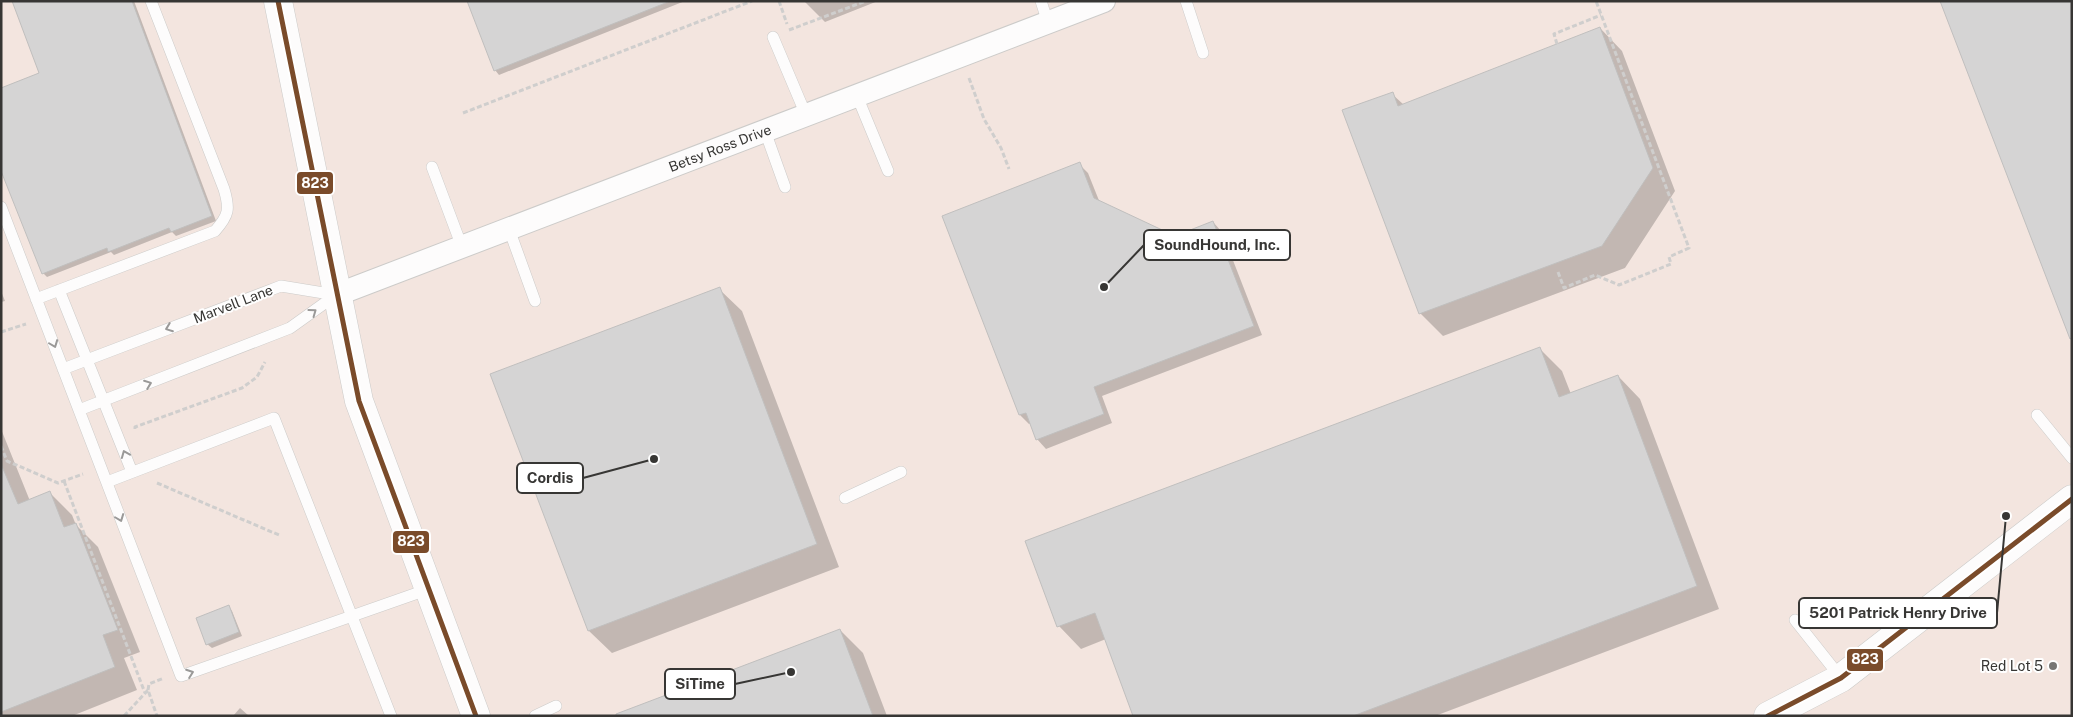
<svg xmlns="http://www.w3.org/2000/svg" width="2073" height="717" font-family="'Public Sans',sans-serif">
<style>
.commercial{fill:#f3e5df}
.shadow{fill:#0003}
.building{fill:#d5d4d4;stroke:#c0bfbe}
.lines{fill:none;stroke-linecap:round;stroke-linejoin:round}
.service-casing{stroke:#cccbc9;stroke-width:12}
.minor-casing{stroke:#cccbc9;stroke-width:24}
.tertiary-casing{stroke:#cccbc9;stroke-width:29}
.path{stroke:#cfcecd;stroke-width:3;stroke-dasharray:5 2.5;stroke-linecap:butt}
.service{stroke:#fdfcfc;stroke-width:11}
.minor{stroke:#fdfcfc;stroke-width:22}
.tertiary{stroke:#fdfcfc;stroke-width:28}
.bus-1-casing{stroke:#fff;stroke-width:9}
.bus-1{stroke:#7a4b2a;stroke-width:5}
.oneway{stroke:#9a9998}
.poi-dot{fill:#777674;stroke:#fff;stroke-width:2}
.labels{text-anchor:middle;stroke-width:4;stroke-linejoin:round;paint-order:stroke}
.street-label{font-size:14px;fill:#373634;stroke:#fff}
.poi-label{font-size:14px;fill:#373634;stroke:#fff;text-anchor:end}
.leader{fill:none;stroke:#373634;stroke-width:2}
.callout-dot{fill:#373634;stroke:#fff;stroke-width:2}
.callout{fill:#fff;stroke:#373634;stroke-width:2}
.callout-label{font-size:15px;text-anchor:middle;font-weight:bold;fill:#373634}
.line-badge{stroke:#fff;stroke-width:2}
.badge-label{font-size:14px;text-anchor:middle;font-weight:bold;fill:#fff}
</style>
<rect width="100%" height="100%" fill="#efedeb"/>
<path class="commercial" d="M1,1H2072V716H1Z"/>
<path class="shadow" d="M66,1H134L216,221L176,236L172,232L114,255L111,252L47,277L43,273Z
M468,1H685L499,75L495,70Z
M804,1H878L825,22Z
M1600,28L1622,51L1675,191L1625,268L1443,336L1421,314L1344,111L1392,94L1404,105Z
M1079,164L1088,173L1100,203L1175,237L1213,222L1222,232L1262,335L1102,396L1112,423L1046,449L1037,439L1031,423L1029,424L1020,415Z
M719,289L742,311L839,567L612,653L589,631L492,375Z
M1,291L5,301L1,302Z
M1540,349L1562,371L1571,394L1618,376L1640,399L1719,609L1435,716H1135L1106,639L1081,649L1059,626Z
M1,429L30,501L50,493L72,515L76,525L98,547L140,652L124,658L137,690L72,716H1Z
M228,606L232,611L242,636L212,648L207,644Z
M840,630L863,653L887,716H615Z
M240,708L249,716H233Z"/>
<path class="building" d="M12,1H132L212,216L171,232L169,228L108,252L107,248L42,274L1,171V88L39,73Z
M467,1H668V2L494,71Z
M1940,1H2072V338L2070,339Z
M1600,27L1653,168L1602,246L1419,314L1342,110L1393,92L1398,106Z
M1080,162L1094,198L1175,236L1213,221L1254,326L1094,387L1104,414L1036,440L1026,413L1019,415L942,216Z
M720,287L817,544L588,631L490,374Z
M1540,347L1559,397L1618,375L1697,586L1353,716H1133L1095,613L1057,627L1025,541Z
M1,464L18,504L50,491L64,527L76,523L118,630L103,635L115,667L1,712Z
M229,605L239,632L206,645L196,618Z
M840,629L873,716H616V714Z"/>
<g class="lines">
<g class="service-casing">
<path id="service" d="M1041,1L1048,23
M1186,1L1203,53
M773,37L806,115
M857,96L888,171
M765,131L785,187
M432,167L462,247
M1,207L181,676L429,589
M509,229L535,301
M59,290L132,472
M36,299L215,231C229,215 230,209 224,189L151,1
M63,369L281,286L336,295
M79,410L290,328L336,295
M2037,415L2072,458
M107,482L274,418L391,716
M845,498L901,472
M1795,620L1841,678
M535,716L556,706"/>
</g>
<g class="minor-casing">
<g id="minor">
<path id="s1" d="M336,295L1104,1"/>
</g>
</g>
<g class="tertiary-casing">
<path id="tertiary" d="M278,1L359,401L476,716
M1768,716L1841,678L2072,499"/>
</g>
<path class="path" d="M779,1L787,24
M789,30L866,1
M1557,44L1554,34L1601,15
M969,78L984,119L1001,148L1009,169
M463,113L752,1
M1558,272L1564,288L1595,275L1619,285L1671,264L1669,257L1689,248L1596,1
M1,332L26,324
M135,429V427L242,388L257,377L265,362
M1,446L7,461L58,483L83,474
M64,481L145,693
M157,483L279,535
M148,690L149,684L164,678
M124,716L148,690L157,716"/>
<use href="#service" class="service"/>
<use href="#minor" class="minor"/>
<use href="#tertiary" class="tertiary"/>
<g class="bus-1-casing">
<path id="bus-1" d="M278,1L359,401L476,716
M1768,716L1841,678L2072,499"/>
</g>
<use href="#bus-1" class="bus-1"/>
</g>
<defs><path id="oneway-chevron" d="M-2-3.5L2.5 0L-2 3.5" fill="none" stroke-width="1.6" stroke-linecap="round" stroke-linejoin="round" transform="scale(1.25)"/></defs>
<g class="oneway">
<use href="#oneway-chevron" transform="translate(313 312) rotate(-36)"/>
<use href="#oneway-chevron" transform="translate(169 328) rotate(159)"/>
<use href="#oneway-chevron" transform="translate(54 344) rotate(69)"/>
<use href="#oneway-chevron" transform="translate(148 384) rotate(-21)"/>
<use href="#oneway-chevron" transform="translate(125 454) rotate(-112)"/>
<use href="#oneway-chevron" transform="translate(120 518) rotate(69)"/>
<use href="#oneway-chevron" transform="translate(190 673) rotate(-20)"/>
</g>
<circle class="poi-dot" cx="2053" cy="666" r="5"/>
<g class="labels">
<g class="street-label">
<text dy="5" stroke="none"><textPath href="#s1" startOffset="411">Betsy Ross Drive</textPath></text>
<text transform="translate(233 304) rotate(-21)" y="5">Marvell Lane</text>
</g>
<g class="poi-label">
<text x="2043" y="671">Red Lot 5</text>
</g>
</g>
<path class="leader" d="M1104 287L1144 245M654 459L583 478M2006 516L1997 613M791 672L735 684"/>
<g class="callout-dot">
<circle cx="1104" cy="287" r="5"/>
<circle cx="654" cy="459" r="5"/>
<circle cx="2006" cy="516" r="5"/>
<circle cx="791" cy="672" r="5"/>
</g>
<g class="callout">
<rect x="1144" y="230" width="146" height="30" rx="5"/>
<rect x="517" y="463" width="66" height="30" rx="5"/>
<rect x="1799" y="598" width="198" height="30" rx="5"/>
<rect x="665" y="669" width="70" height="30" rx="5"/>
</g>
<g class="callout-label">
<text x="1217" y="250">SoundHound, Inc.</text>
<text x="550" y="483">Cordis</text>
<text x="1898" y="618">5201 Patrick Henry Drive</text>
<text x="700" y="689">SiTime</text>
</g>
<g class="line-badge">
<rect x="296" y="171" width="38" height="24" rx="5" fill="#7a4b2a"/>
<rect x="392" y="530" width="38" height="24" rx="5" fill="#7a4b2a"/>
<rect x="1846" y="648" width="38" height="24" rx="5" fill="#7a4b2a"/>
</g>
<g class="badge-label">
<text x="315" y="188">823</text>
<text x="411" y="546">823</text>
<text x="1865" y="664">823</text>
</g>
<rect width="2073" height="717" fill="none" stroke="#373634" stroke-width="5"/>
</svg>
